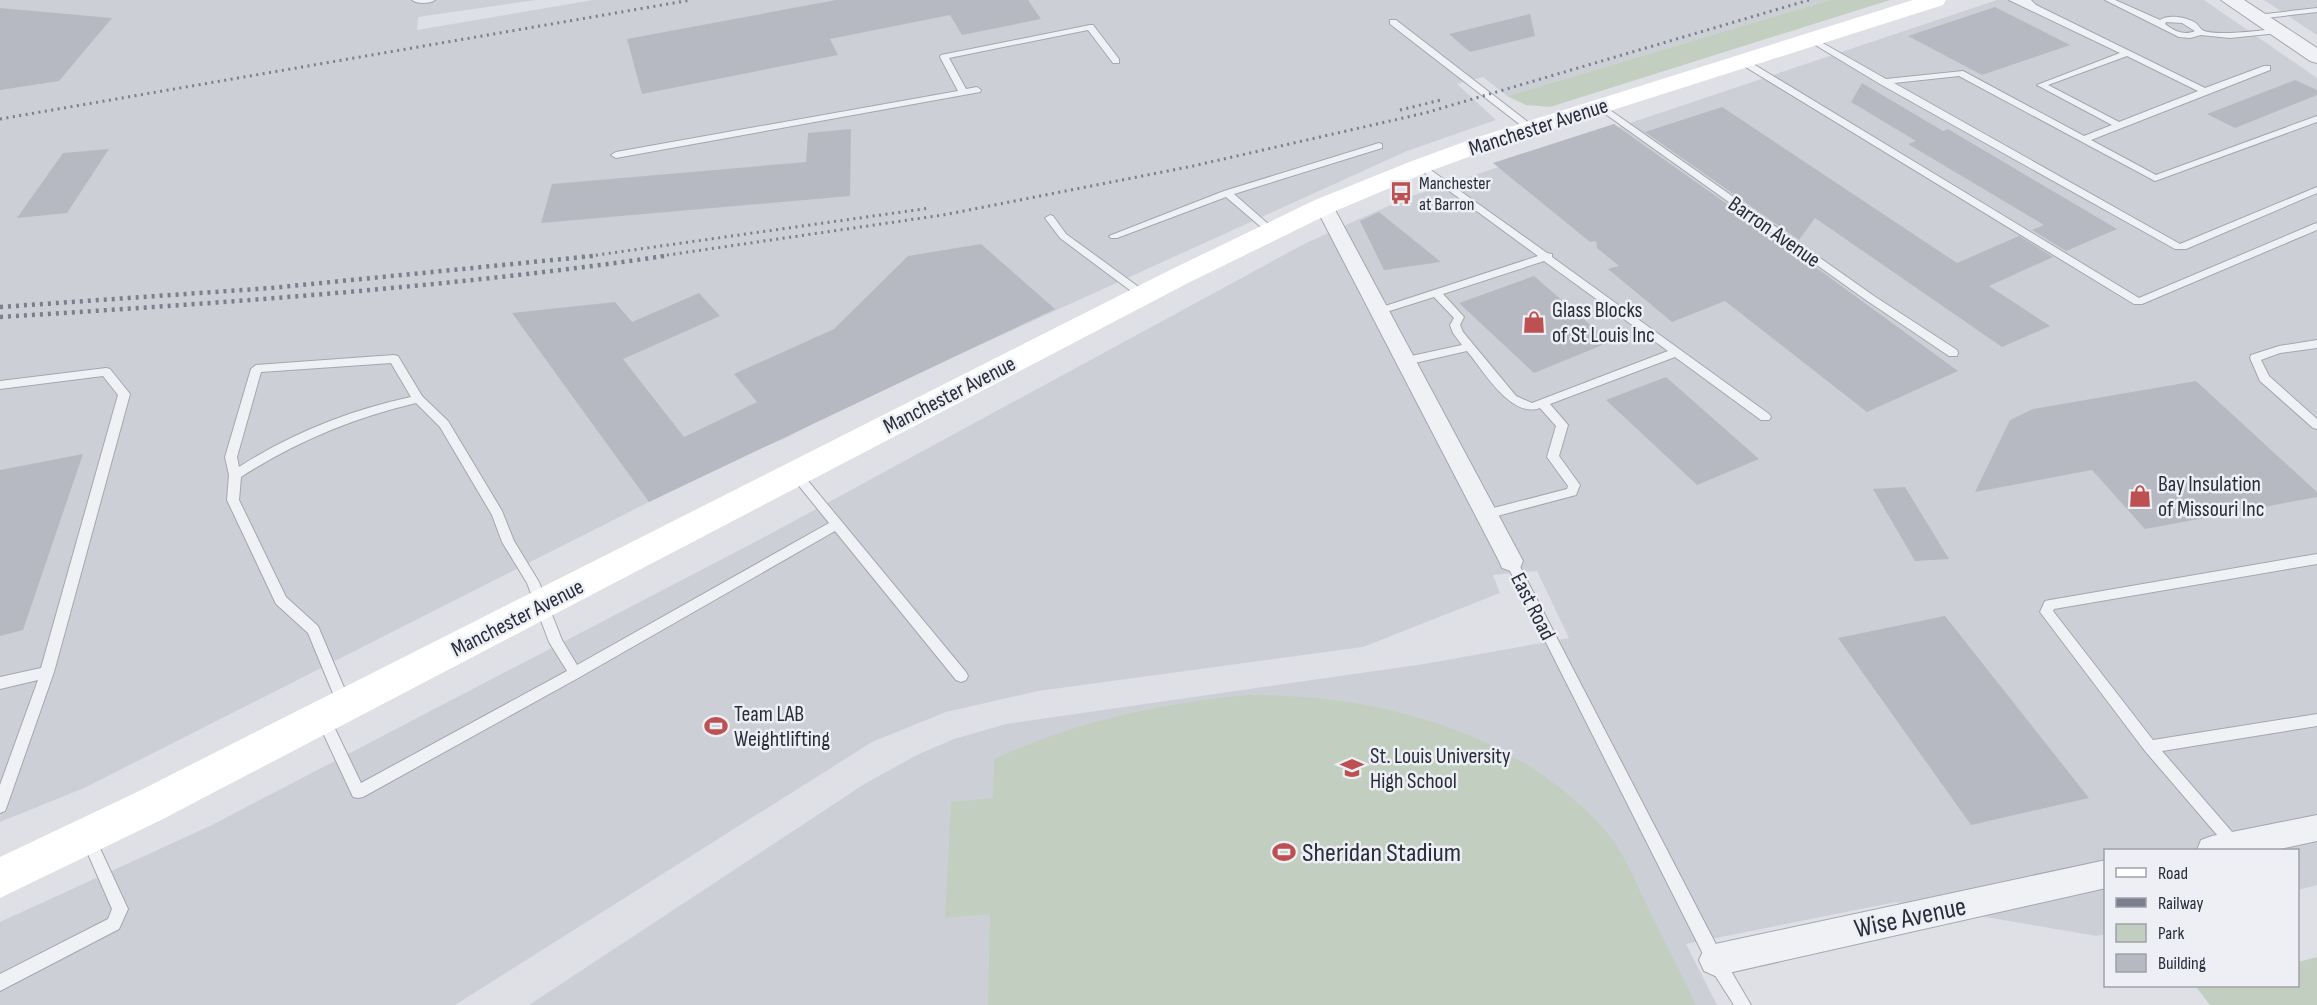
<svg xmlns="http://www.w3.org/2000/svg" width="2317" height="1005" font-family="'Sofia Sans Condensed',sans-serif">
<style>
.built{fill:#cdcfd7}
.green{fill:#c2cfc0}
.building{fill:#b6b9c2}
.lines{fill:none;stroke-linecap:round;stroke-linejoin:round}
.service-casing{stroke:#a4a7af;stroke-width:2}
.minor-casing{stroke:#a4a7af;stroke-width:2}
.tertiary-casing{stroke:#a4a7af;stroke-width:2}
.service{fill:#f0f1f5;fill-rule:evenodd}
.minor{fill:#f0f1f5;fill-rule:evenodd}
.tertiary{fill:#f0f1f5;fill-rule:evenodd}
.secondary{fill:#fff;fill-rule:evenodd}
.rail-far1{stroke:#7a7e8d;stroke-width:3;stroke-dasharray:2 4.5;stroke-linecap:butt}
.rail{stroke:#7a7e8d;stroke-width:4.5;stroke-dasharray:3 5;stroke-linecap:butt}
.labels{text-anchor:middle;stroke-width:5;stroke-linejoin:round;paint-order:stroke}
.far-poi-label{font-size:18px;fill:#292d3b;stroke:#edeff4;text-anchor:start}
.street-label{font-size:22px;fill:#292d3b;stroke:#edeff4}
.poi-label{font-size:22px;fill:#292d3b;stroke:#edeff4;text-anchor:start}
.near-poi-label{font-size:27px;fill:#292d3b;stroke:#edeff4;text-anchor:start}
.near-street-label{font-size:27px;fill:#292d3b;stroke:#edeff4}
</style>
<rect width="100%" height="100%" fill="#dee0e6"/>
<path class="built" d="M0,0H536L418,17L417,30L593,0H1830L1507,96L1483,77L1457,84L1496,120L1407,151L841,408L786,438L746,454L649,502L84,788L0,822Z
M1997,0H2204L2317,78V885L2298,890V850H2106L2105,934L2097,936L1896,902L1686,944L1717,1005H529L866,783L919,754L954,739L1006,724L1424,664L1569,638L1537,571L1493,575L1500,593L1363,647L1038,691L946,712L872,742L455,1005H0V922L212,825L772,533L1304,244L1406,198Z
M2264,0H2317V35Z"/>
<path class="green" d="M1830,0H1890L1550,107L1526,105L1507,96Z
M1247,695C1378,694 1521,731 1609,835C1624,854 1634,878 1644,899C1661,934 1679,970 1696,1005H988L990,914L945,918L951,802L993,798L994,759C1073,722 1162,703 1247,695Z
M2317,957V1005H2210L2196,987L2298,986V962Z"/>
<path class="building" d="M836,0H1028L1041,19L962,35L950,15L830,39L838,55L642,94L627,39Z
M1995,7L2070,45L1982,75L1908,36Z
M0,8L112,18L59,81L0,90Z
M1530,14L1535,36L1470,52L1449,34Z
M2295,80L2317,90V95L2235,128L2207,114Z
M1862,83L1943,131L1948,129L2117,229L2066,251L2032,230L2044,225L1908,144L1916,141L1851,102Z
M1722,107L1957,263L2019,236L2053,257L1989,286L2050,326L2002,347L1815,218L1799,240L1645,132Z
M1614,124L1792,250L1958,371L1867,412L1725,301L1672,322L1608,269L1619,266L1597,248L1596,241L1590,242L1493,163Z
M851,129L850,196L541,223L552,184L806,162L808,133Z
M109,149L67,213L17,218L63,153Z
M1379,212L1441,262L1384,270L1360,221Z
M981,244L1055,309L649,502L512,313L615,302L632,322L699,293L720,316L623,359L684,437L757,402L734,374L834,329L908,256Z
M1534,276L1610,342L1534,373L1459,303Z
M1666,377L1759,459L1697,485L1606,400Z
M2196,381L2317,492V497L2145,529L2092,470L1975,492L2010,420L2033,409Z
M83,454L23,630L0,636V470Z
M1905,487L1949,559L1915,561L1873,489Z
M1945,616L2089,798L1971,825L1838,638Z"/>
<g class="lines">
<g class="service-casing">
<path id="service" d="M412,0H435C430,4 417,4 412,0Z
M2009,0H2031L2036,5L2205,88L2264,66H2270V70L2091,140L2156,175L2317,116V122L2155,181L1959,76L1894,83L2180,244L2317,187V193L2186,249H2175L1880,84L1807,40L1814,38L1886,79L1963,71L2084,136L2112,125L2037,85L2120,53ZM2127,56L2198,91L2119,122L2048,85Z
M2105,0H2115L2160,20C2169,14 2186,17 2196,23C2198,25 2200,28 2202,30C2215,37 2262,30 2278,29L2282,31L2278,33L2230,38L2201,35L2190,38L2179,37ZM2166,22L2182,23L2195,31C2184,36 2174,31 2165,24Z
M2317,8V12L2257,19L2253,17L2257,15Z
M1390,20H1396L1533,126V130H1527L1390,24Z
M1090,25H1093L1119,59V63H1113L1088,30L949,58L966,89L977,87L981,90L980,92L616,158L611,155L616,152L958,91L940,57L941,55Z
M1739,59H1745L2139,298L2314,224L2317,223V230L2142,304H2134L1739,63Z
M1600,103L1874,296L1957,350L1958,353L1957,356H1949L1866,300L1597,108L1596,106Z
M1379,143L1382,144V148L1234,194L1274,229V233H1268L1226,197L1117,238H1111L1109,236L1224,191Z
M1421,163L1547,253L1552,254V257L1769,414L1771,417L1769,420H1761L1675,357L1550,404L1568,425L1559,456L1580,485L1576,495L1486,519L1482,517L1480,514L1482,511L1567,489L1568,486L1547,457L1556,426L1540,408C1511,419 1483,370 1467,351L1406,365L1402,364L1401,361L1402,358L1462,345L1453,333L1450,325L1454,318L1434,297L1380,314L1375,311L1376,309L1538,256L1418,168L1416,166ZM1544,261L1668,351L1532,403L1516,396L1463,332L1460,325L1464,317L1443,294Z
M1050,215L1053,216L1066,234L1147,293L1148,295L1147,297H1139L1060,238L1045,218Z
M2317,340V348L2280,353L2261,360L2269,376L2317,419V429L2313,428L2260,381L2250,358L2251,355L2279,346Z
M394,355L398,356L422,396L448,421L502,511L514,541L539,582L562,640L577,665L829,523L791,476L789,473L795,469L799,470L966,672L968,676L966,680L961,682L956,680L835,531L580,677L363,797L358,798L353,797L316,718L318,714L323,712L328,714L361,783L567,671L549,642L527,583L502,542L492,515L440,427L416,403C353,418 295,442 241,477L239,500L286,597L318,626L351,704L349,708L344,710L339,708L308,633L276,604L227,500L229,475L225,457L251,369L256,365ZM391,363L411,397C350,410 292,433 239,467L237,457L261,372Z
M106,368L110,369L130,394L54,672L7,806L5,811L0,813V785L38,680L0,689V677L41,668L118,395L103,376L0,389V381Z
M2317,554V564L2054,609L2053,611L2153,740L2317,714V726L2162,751L2239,840L2241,845L2239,850H2230L2145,751L2040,612L2045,601L2050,600Z
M1511,556L1515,558L1517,561L1721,954L1751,1005H1734L1709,966L1505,561L1507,558Z
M88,831L93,833L128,909L119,929L0,991V974L108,919L112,909L81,838L83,833Z"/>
</g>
<g class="minor-casing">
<path id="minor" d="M1324,200L1333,206L1523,561L1520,568L1511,571L1502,568L1499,561L1315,206Z
M2317,815V841L2275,850H2197L2201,840L2212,836Z
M2106,860V888L1715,976L1704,971L1699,960L1704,949L1715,944Z"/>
</g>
<g class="tertiary-casing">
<path id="tertiary" d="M2221,0H2244L2317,48V63L2310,61Z"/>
</g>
<use href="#service" class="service"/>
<use href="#minor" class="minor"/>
<use href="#tertiary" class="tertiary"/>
<path class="secondary" d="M1913,0H1946L1943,5L1493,148L1430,171L1333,212L1188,283L163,819L0,898V857L135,793L1168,271L1315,200L1412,161L1475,138Z"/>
<path class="rail-far1" d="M1400,110L1441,100
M0,119L691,0
M583,257L930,208
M654,257L943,215L1193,166L1425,113L1809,0"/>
<path class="rail" d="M0,307L271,288L593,256
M0,317C222,303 445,288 665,256"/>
</g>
<defs>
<g id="bus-bare" transform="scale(1.8)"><path d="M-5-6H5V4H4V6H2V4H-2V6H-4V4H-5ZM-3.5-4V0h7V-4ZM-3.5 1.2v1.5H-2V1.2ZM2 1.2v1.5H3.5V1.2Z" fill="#bd5152" stroke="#edeff4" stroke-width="2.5" paint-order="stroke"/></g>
<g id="shop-bare" transform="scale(1.8)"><path d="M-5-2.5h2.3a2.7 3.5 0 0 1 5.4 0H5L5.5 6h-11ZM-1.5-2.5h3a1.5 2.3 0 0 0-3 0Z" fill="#bd5152" stroke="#edeff4" stroke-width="2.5" paint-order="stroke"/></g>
<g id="stadium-bare" transform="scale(1.8)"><path d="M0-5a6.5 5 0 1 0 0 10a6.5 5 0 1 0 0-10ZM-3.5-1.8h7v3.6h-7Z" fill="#bd5152" stroke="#edeff4" stroke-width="2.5" paint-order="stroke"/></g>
<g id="school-bare" transform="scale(1.8)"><path d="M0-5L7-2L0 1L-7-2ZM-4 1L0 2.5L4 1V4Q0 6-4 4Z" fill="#bd5152" stroke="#edeff4" stroke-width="2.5" paint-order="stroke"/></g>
</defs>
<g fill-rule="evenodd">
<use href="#bus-bare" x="1401" y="193"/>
<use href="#shop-bare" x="1534" y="322"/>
<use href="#shop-bare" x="2140" y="496"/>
<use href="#stadium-bare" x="716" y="726"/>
<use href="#school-bare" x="1352" y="768"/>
<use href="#stadium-bare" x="1284" y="852"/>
</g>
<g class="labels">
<g class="far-poi-label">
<text x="1419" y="189">Manchester<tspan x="1419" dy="21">at Barron</tspan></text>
</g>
<g class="street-label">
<text transform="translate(1538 126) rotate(-18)" y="8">Manchester Avenue</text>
<text transform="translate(1775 231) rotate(35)" y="8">Barron Avenue</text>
<text transform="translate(949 394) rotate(-27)" y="8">Manchester Avenue</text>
<text transform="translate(1534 606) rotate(63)" y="8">East Road</text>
<text transform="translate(517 617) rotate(-27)" y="8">Manchester Avenue</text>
</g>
<g class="poi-label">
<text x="1552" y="317">Glass Blocks<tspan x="1552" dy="25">of St Louis Inc</tspan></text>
<text x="2158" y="491">Bay Insulation<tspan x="2158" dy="25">of Missouri Inc</tspan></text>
<text x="734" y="721">Team LAB<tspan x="734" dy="25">Weightlifting</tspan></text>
<text x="1370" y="763">St. Louis University<tspan x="1370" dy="25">High School</tspan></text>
</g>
<g class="near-poi-label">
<text x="1302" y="861">Sheridan Stadium</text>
</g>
<g class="near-street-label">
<text transform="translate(1910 917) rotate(-12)" y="9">Wise Avenue</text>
</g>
</g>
<rect x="2104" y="849" width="195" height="138" fill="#edeff4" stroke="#9fa1aa" stroke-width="1.5"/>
<rect x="2116" y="868" width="30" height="9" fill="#ffffff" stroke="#9fa1aa" stroke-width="1.5"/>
<text x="2158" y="879" font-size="18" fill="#292d3b">Road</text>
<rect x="2116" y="898" width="30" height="9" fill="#7a7e8d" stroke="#9fa1aa" stroke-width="1.5"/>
<text x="2158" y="909" font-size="18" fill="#292d3b">Railway</text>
<rect x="2116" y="924" width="30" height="18" fill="#c2cfc0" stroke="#9fa1aa" stroke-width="1.5"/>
<text x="2158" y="939" font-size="18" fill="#292d3b">Park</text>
<rect x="2116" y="954" width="30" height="18" fill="#b6b9c2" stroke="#9fa1aa" stroke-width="1.5"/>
<text x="2158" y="969" font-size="18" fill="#292d3b">Building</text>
</svg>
